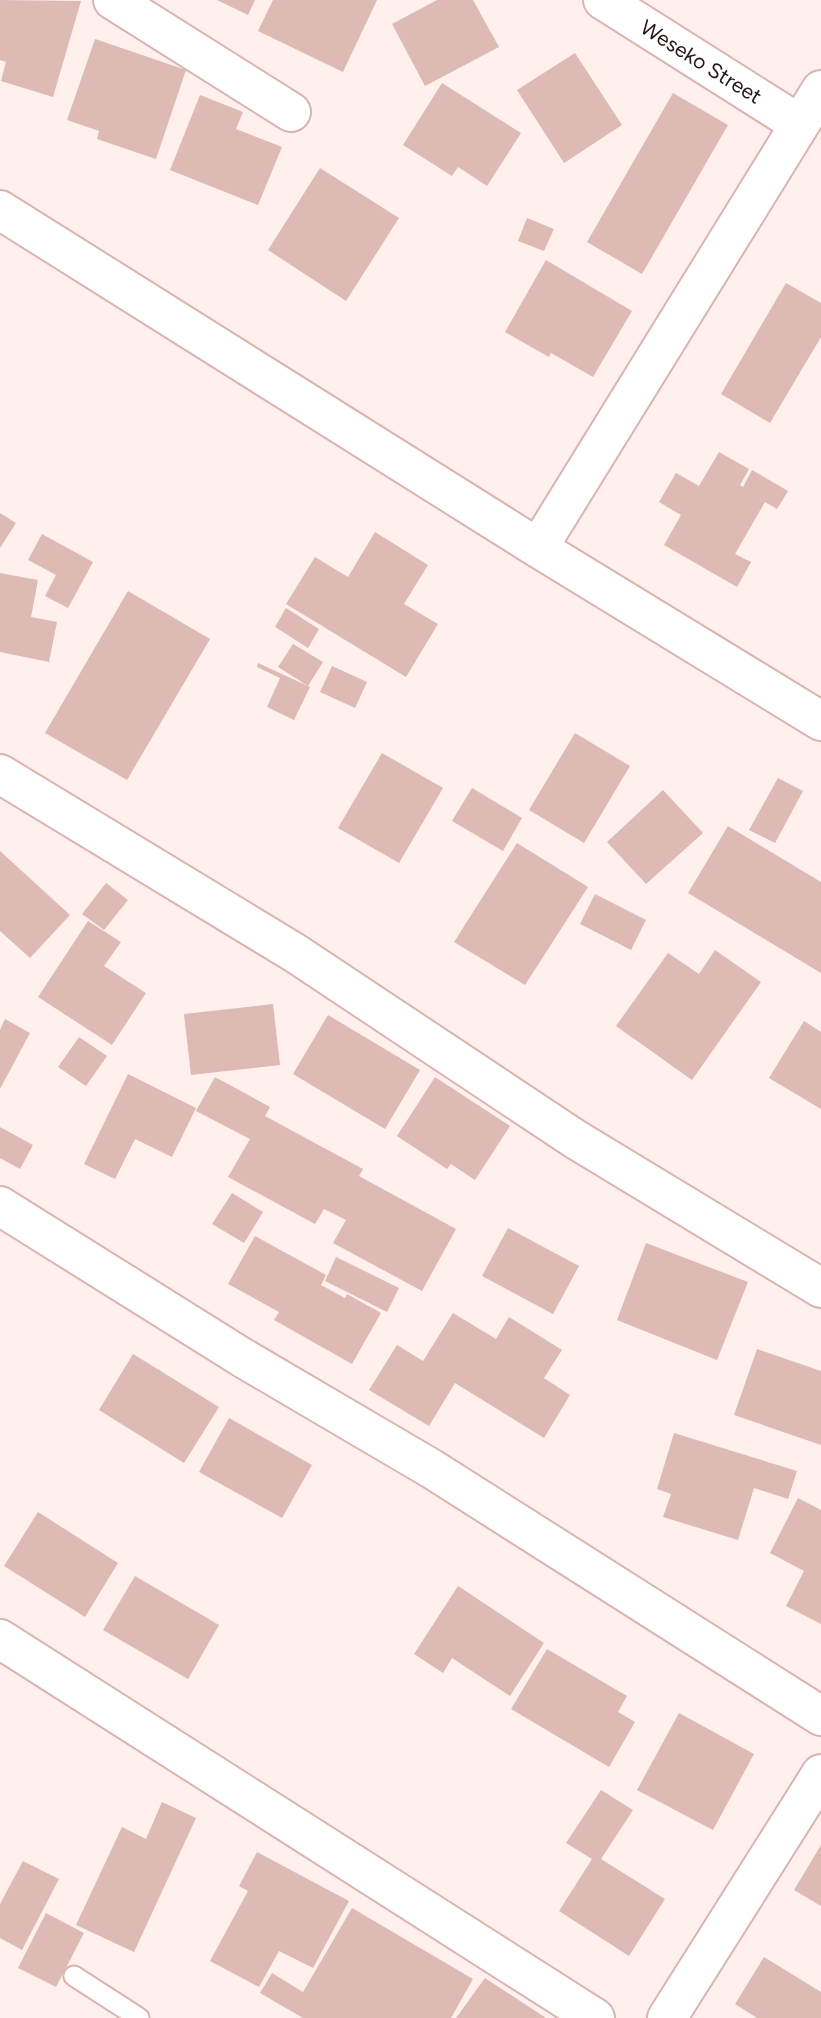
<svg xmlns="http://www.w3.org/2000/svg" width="821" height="2018" font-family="Figtree,sans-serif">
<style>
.building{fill:#debab5}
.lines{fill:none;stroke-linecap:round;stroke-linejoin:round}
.lane-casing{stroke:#d9b5b1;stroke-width:23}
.street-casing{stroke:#d9b5b1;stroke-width:42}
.lane{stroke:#fff;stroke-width:19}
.street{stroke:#fff;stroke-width:38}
.labels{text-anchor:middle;stroke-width:5;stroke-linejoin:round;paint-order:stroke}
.street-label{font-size:21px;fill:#261917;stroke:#fff}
</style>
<rect width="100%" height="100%" fill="#ffefed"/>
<path class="building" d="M0,0L81,1L53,97L1,81L6,62L0,60Z
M217,0H255L248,15Z
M273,0H377L343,72L258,31Z
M437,0H473L499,47L425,86L392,24Z
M95,39L186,70L156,159L97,139L99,131L67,120Z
M575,53L622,125L564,163L517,90Z
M442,83L521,133L487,186L458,167L452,176L403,145Z
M673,93L728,125L642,274L587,242Z
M200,95L243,112L236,129L282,147L258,205L170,170Z
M320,168L399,218L346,301L268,250Z
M527,218L554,229L544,251L518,241Z
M546,260L632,311L593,377L551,353L549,357L505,332Z
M786,283L821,303V337L770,423L721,394Z
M719,452L749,469L740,485L743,487L752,470L788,491L777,509L765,502L735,554L751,562L737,587L664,545L681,515L659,502L676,473L699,486Z
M0,513L16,523L0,548Z
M375,532L428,565L404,604L438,624L406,677L286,604L315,557L348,577Z
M42,534L93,562L68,608L45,596L56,575L28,560Z
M0,573L38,580L31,617L57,622L49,662L0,652Z
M128,591L210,639L127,780L45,733Z
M286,608L319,629L308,648L275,627Z
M293,644L323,662L308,686L278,667Z
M258,663L310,687L294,720L267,707L280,678L257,667Z
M332,666L367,682L355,708L320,692Z
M575,733L630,766L584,843L529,810Z
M382,753L443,788L399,863L338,828Z
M778,778L803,791L775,843L749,830Z
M472,788L522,818L503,851L452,821Z
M663,790L703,833L646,884L607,842Z
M728,826L821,882V973L688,893Z
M517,843L588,887L525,985L454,942Z
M0,851L70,915L30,958L0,931Z
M106,883L128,900L104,930L82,914Z
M595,894L646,920L631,950L580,924Z
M88,921L121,942L104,966L146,993L112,1045L38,997Z
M715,950L761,982L692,1080L616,1026L668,953L699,974Z
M273,1004L280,1065L191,1075L184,1014Z
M328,1015L420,1070L385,1129L293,1074Z
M5,1019L30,1033L0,1089V1030Z
M804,1021L821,1032V1109L769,1078Z
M79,1037L107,1056L86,1086L58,1067Z
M128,1074L196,1108L172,1157L135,1139L115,1179L84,1164Z
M215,1077L270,1107L265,1116L363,1169L359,1176L456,1229L422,1291L333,1243L346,1220L324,1209L315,1224L228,1177L250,1139L196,1111Z
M435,1077L510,1126L475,1180L451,1164L447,1169L397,1136Z
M0,1127L33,1145L20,1169L0,1158Z
M232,1193L263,1212L244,1243L212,1224Z
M508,1228L579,1266L553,1314L482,1276Z
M255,1236L326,1275L321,1285L345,1298L347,1294L381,1313L352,1364L274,1320L279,1312L228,1284Z
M646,1243L748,1282L717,1360L617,1320Z
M336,1257L399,1288L387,1312L325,1281Z
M453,1313L496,1339L509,1317L562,1350L544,1378L570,1395L544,1438L455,1383L429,1426L369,1390L397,1345L423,1361Z
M757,1349L821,1371V1445L734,1415Z
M133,1354L219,1407L184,1463L99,1410Z
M229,1418L312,1465L282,1518L199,1472Z
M674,1433L797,1471L788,1499L754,1488L738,1540L663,1517L671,1494L657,1489Z
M798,1498L821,1510V1624L786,1606L804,1571L770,1553Z
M38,1512L118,1563L85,1617L4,1566Z
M135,1576L219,1625L188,1679L103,1630Z
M458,1586L544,1643L510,1696L452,1658L443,1673L414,1654Z
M547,1649L627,1696L618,1712L635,1722L609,1767L511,1709Z
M679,1713L754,1754L713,1830L637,1790Z
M601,1790L633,1810L601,1859L665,1899L629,1956L559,1911L592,1859L566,1843Z
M162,1802L196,1818L134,1952L76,1925L122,1827L146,1839Z
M821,1845V1906L794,1890Z
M257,1852L349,1901L313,1968L279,1951L259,1987L210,1961L248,1891L239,1886Z
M23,1861L59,1879L22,1950L0,1938V1904Z
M352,1908L473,1979L451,2018H303L260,1993L272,1973L303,1992Z
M46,1913L84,1933L56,1987L18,1968Z
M764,1957L821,1992V2018H757L735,2004Z
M485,1978L546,2018H456Z"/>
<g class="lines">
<g class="lane-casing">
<path id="lane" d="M74,1976L139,2018"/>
</g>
<g class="street-casing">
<path id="street" d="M113,0L291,112
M603,0L799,124
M0,210L538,548L821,721
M538,548L821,90
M0,774L295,953L575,1139L821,1288
M0,1206L243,1358L432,1469L821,1716
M0,1639L595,2018
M667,2018L821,1774"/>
</g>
<use href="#lane" class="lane"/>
<use href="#street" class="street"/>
</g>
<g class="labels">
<g class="street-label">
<text transform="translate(701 62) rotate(32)" y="7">Weseko Street</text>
</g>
</g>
</svg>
